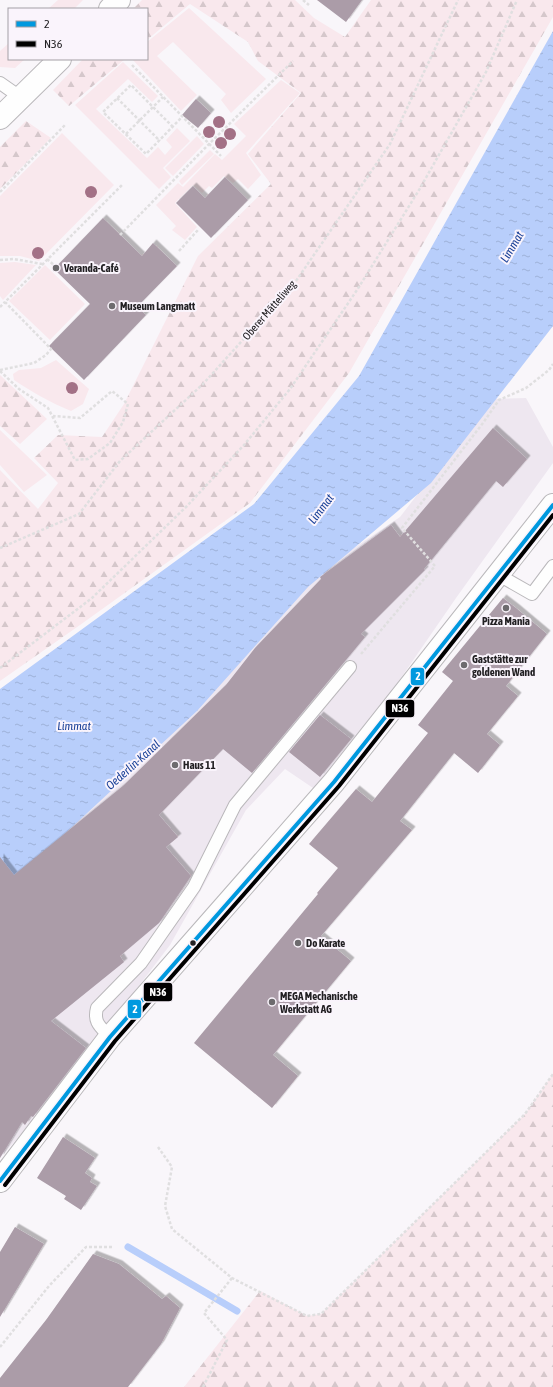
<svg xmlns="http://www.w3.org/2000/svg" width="553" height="1387" font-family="'Asap Condensed',sans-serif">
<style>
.built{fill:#eee7f0}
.green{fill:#f9e8ed}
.forest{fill:url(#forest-firs)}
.water{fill:url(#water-ripples)}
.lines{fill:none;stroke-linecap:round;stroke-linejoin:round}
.stream{stroke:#b8cefb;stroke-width:7}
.building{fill:#ab9ca8;filter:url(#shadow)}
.lane-casing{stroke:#bab8bb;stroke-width:14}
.street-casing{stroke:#bab8bb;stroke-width:24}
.secondary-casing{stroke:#bab8bb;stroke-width:24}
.path{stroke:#e0dfe0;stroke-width:2.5;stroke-dasharray:3 2;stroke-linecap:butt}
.lane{stroke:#fefefe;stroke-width:12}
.street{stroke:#fefefe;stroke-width:22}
.secondary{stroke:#fefefe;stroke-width:22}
.bus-1-casing{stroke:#faf4fc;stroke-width:7}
.bus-2-casing{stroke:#faf4fc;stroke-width:7}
.bus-1{stroke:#0099df;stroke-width:4}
.bus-2{stroke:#000;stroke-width:4}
.tree{fill:#a37186}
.poi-dot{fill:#6d6b6e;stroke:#faf4fc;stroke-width:1.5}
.bus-dot{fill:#222023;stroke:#faf4fc;stroke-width:1.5}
.labels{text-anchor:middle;stroke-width:4;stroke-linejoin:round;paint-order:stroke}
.poi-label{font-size:11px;font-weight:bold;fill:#222023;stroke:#faf4fc;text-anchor:start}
.street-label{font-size:11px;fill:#222023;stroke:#faf4fc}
.water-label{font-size:12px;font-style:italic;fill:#1a4198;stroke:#faf4fc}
.line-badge{stroke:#faf4fc;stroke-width:1.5}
.badge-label{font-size:11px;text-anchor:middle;font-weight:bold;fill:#fff}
</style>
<defs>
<pattern id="forest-firs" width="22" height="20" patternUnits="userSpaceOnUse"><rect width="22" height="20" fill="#f9e8ed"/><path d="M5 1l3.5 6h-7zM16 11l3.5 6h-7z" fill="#d5c7cb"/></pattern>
<pattern id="water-ripples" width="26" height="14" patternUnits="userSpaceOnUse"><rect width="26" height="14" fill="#b8cefb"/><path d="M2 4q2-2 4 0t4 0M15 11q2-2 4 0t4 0" fill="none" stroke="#9eb1d7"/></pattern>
<filter id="shadow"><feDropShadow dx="3.5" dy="-3.5" stdDeviation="0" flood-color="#0004"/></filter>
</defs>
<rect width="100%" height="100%" fill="#f9f6fa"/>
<path class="built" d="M526,398L553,447V463L456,598L385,701L316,790L285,769L246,810L170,945L93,1046L35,1118L0,1158V851L305,581L400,517L491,399Z"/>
<path class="green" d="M58,0H83L74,9H48Z
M189,8L266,79L231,113L221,100L226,94L173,42L157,56L197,95L181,111L132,59H147V42Z
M9,43V59H25L15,68L0,67V51Z
M123,62L158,96L152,102L128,79L96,109L147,158L158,147L165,155L172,147L166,140L177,128L190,141L163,168L171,177L159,189L75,105Z
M281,80L300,93L246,153L261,175L248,189L238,179L233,183L224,176L212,188L209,186L202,193L193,185L175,203L197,227L185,240L172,230L176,226L156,205L178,183L183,187L215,154L222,160L246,136L234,124Z
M62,133L114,185L39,261L20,256H0V196Z
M197,136L204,144L173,176L165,168Z
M210,150L214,154L182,185L179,181Z
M15,262L36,265L3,300L0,296V263Z
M45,265L85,304L50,340L9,301Z
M56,360L89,389L83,404L71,411C51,403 32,392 14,380L13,374L19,370L41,368Z
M0,430L47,475L24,492L0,465Z"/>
<path class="forest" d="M142,0H295L314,18L345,37L371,0H553V17L349,373L250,503L80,625L0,681V470L38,509L58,483L34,458L58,435L102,437L124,404L198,256L271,184L248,154L301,93L258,61L248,42L190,4L147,40V9H133Z
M83,59H125L69,106L53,90Z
M26,121L51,138L0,189V147Z
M0,375L47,419L20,444L0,426Z
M553,1074V1387H184L260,1291L307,1316L321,1314L525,1114Z"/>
<path class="water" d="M553,31V326L431,483L308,587L197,711L0,894V689L254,504L359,376Z"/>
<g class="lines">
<path class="stream" d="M128,1247L237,1311"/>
</g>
<path class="building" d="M317,0H362L346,22Z
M196,99L211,113L198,128L182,115Z
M225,177L248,200L211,238L176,203L193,186L205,198Z
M103,218L142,256L153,243L177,266L137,307L146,315L84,380L49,346L90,304L54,269Z
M493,428L527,459L503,487L496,481L424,569L425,570L361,634L365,637L252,773L223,749L159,815L178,837L166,847L191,876L159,923L120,956L124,962L51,1021L86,1048L33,1117L31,1116L25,1125L22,1122L0,1158V857L14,875L123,786L226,685L255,648L321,579L320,577L391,525L400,537Z
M503,598L516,608L547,634L506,686L518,696L487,734L500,745L478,773L454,753L400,821L412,830L321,936L351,961L273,1055L298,1076L272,1108L194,1043L318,894L317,893L338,868L309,844L356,789L372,802L428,733L418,725L453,681L442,672Z
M320,715L351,739L320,777L289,752Z
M63,1137L95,1158L85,1173L92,1178L90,1182L97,1186L81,1210L64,1199L66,1196L37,1178Z
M15,1227L44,1244L0,1317V1252Z
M93,1254L119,1264L162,1299L166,1296L180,1308L161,1344L128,1387H0V1378L46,1320Z"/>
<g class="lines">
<g class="lane-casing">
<path id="lane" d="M0,83L20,97
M497,574L532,594L553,566
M110,1037C101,1027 93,1023 97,1008L141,963L194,887L235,805L350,667"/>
</g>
<g class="street-casing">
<path id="street" d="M110,9L119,0
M0,118L60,59"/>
</g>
<g class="secondary-casing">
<path id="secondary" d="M0,1181L110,1037L334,782L553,505"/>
</g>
<path class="path" d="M303,0L309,5
M132,65L221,156
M117,98L160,141
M173,127L131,85L103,112L146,154L182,117
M126,134L163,97
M0,192L65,125
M120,235L209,144L293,61
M179,251L198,230
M47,259L55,266
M0,260L14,259L42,264
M0,307L5,302
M0,370L34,363L46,355L51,349L5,302L123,184
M0,371L19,389L48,408L75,460L88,459L110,443L123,422L128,404L112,391L80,418L53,416
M0,548L79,514L120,461L203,384L296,281L390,144L458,0
M361,654L435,566L402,528L483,423L499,400L526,388L549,370L553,364
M0,668L92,598L187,506L244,445L290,389L357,290L419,190L486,72L517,0
M158,1147L172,1167L165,1206L172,1229L232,1278L307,1316L321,1314L525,1114L553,1074
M0,1347L49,1286L86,1247H112
M203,1387L227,1340L204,1313L232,1278"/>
<use href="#lane" class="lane"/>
<use href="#street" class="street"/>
<use href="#secondary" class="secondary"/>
<g class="bus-1-casing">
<path id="bus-1" d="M0,1181L110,1037L334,782L553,505"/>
</g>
<g class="bus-2-casing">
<path id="bus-2" d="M5,1185L115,1041L339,786L553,515"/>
</g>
<use href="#bus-1" class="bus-1"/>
<use href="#bus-2" class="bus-2"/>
</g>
<g class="tree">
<circle cx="219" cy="122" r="6"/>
<circle cx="209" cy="132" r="6"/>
<circle cx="230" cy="134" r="6"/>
<circle cx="221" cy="143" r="6"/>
<circle cx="91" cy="192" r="6"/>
<circle cx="38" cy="253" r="6"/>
<circle cx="72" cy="388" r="6"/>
</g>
<g class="poi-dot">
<circle cx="56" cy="268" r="4"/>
<circle cx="112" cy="306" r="4"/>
<circle cx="506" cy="608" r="4"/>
<circle cx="464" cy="665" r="4"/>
<circle cx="175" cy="765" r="4"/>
<circle cx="298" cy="943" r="4"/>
<circle cx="272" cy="1002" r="4"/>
</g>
<circle class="bus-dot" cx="193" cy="943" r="3.5"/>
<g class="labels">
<g class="poi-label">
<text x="64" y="272">Veranda-Café</text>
<text x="120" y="310">Museum Langmatt</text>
<text x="506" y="625" text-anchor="middle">Pizza Mania</text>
<text x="472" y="663">Gaststätte zur<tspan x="472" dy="13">goldenen Wand</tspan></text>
<text x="183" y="769">Haus 11</text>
<text x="306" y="947">Do Karate</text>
<text x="280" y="1000">MEGA Mechanische<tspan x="280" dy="13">Werkstatt AG</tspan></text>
</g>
<g class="street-label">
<text transform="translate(269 310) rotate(-49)" y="4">Oberer Mätteliweg</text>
</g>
<g class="water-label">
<text transform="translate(512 247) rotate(-59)" y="4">Limmat</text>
<text transform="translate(321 509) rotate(-53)" y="4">Limmat</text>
<text x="74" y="730">Limmat</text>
<text transform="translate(133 765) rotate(-42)" y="4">Oederlin-Kanal</text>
</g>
</g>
<g class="line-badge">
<rect x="410" y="667" width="15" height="19" rx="4" fill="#0099df"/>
<rect x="385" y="699" width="30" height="19" rx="4" fill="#000"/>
<rect x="143" y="982" width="30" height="20" rx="4" fill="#000"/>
<rect x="127" y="999" width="15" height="20" rx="4" fill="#0099df"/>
</g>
<g class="badge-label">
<text x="418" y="680">2</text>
<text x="400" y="712">N36</text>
<text x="158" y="996">N36</text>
<text x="135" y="1013">2</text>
</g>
<rect x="8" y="8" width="140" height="52" fill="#faf4fc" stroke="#a49fa5"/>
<rect x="16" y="21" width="20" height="6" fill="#0099df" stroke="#a49fa5"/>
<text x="44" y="28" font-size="12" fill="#222023">2</text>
<rect x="16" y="41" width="20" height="6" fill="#000000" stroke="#a49fa5"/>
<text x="44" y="48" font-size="12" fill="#222023">N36</text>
</svg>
